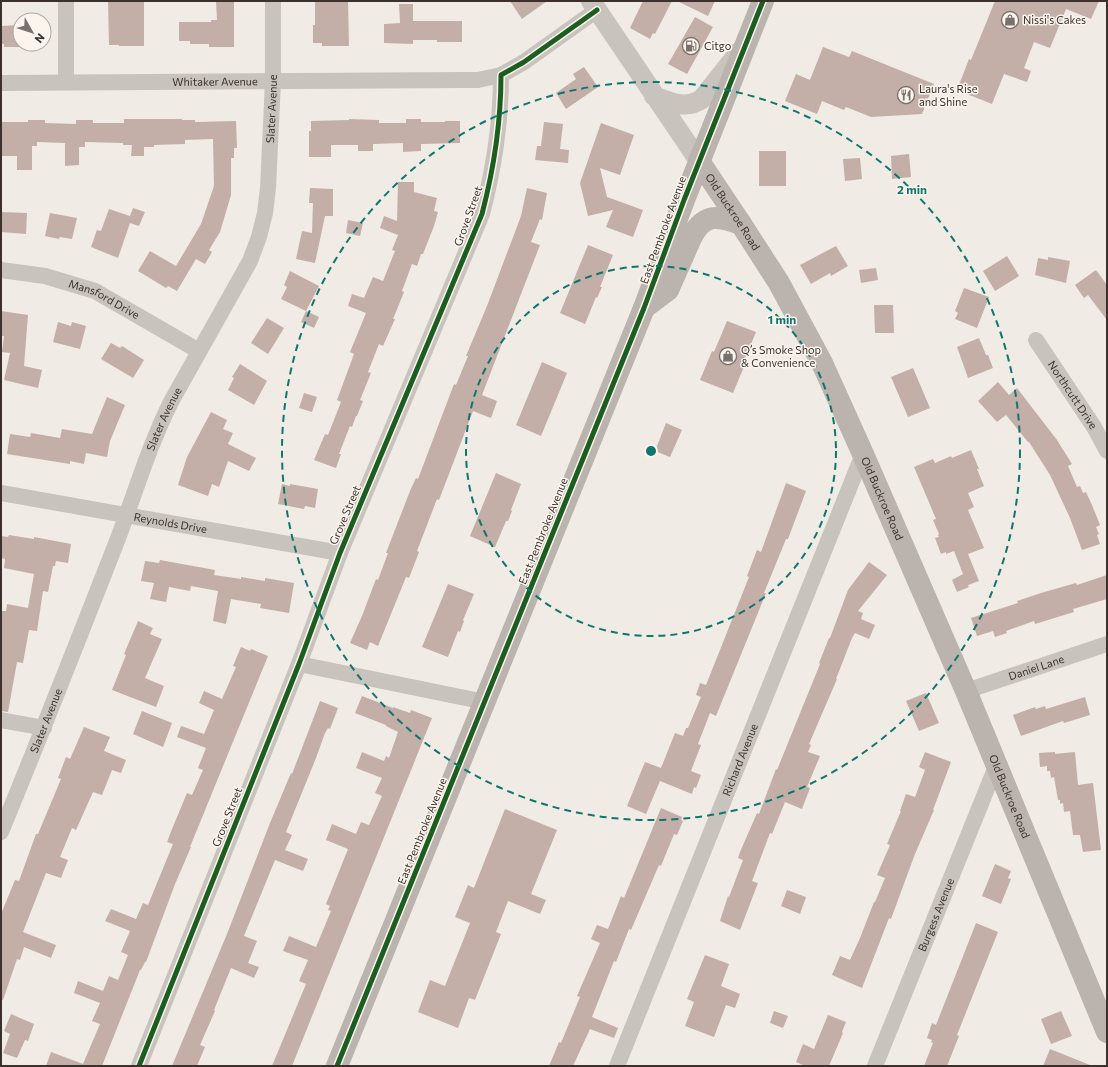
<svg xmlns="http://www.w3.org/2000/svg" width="1108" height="1067" font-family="Commissioner,sans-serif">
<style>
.building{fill:#c3afa7}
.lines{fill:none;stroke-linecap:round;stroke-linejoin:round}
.minor{stroke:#c9c3be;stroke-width:16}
.tertiary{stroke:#c9c3be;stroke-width:20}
.secondary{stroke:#bab3ae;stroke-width:22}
.cycleway-casing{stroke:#fbf5ee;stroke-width:8}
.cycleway{stroke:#1b5e20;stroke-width:5}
.ring{fill:none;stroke:#0f766e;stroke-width:2;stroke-dasharray:7 5}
.labels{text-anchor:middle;stroke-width:3;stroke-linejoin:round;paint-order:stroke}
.poi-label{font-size:11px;fill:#3b302b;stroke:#fbf5ee;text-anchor:start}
.street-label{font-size:11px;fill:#3b302b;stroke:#fbf5ee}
.centre{fill:#0f766e;stroke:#fbf5ee;stroke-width:2}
.ring-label{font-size:12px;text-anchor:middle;font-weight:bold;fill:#0f766e;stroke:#fbf5ee;stroke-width:3;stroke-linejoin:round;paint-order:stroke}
</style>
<rect width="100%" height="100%" fill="#f0ebe5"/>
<path class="building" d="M108,1H144V46H119V45H109Z
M216,1H234V47H209V44H190V41H179V22H211V20H217Z
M315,1H348L349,46H322V43H313V25H315Z
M510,1H547L522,19Z
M643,1H672L655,34L653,33L650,39L630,28Z
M677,1H715L708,16Z
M995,1H1099L1091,19L1066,9L1050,48L1034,42L1024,68L1031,71L1027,82L1004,74L992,104L957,90L969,59L971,60Z
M399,4H413V21H462V42H437V40H413V44L384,43V24L400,23Z
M695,17L713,27L687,74L668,64Z
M20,25V47H4V44H1V26Z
M823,47L849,57L852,51L934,84L922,114L871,117L846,107L844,110L822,101L817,114L785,101L796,74L810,80Z
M584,67L598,87L566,109L556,93L576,79L573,74Z
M124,119H182V120H195V122L236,121L237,148H234V158H231V195L220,232L209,250L212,252L205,264L196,259L177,291L168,286L166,288L138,271L150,251L176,266L201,224L214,186L213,139L185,140V144L154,145V147H144V156H131L132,145H123V143L85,142V147H79V165L65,166V143L37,142V146H32V170H17V156H1V122H28V120H45V123L76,124V120H93V123H124Z
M349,119L379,120V123H406V119H421V122H445V121H460V143L421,144V151L403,152V143L373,144V151H358V145H331V157H309V131H311V121L349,120Z
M544,122L563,124L560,149L569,150L568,163L535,160L537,146H541Z
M601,123L634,135L620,175L600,168L607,197L643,210L633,237L606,227L613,210L588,216L580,183Z
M759,151H786V186H759Z
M909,154L911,177L892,179L891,156Z
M860,158L862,179L845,181L843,159Z
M398,182H414V192L437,198L434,211L438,212L434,226L423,254H421L417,266L412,264L402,291L404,292L393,319H395L383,346L379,344L368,372L371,373L360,400L363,401L357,416H356L352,427L350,426L339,454H341L336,468L314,460L325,434L328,435L341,402L337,400L354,354L350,352L366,313L348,306L352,294L364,298L373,277L383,281L395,251L392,250L398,235L380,228L384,216L397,221Z
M310,188L333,189V216H325L315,263L296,259L302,231L312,233L313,203H309Z
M527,188L547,193L542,220L540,219L531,242L540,245L482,395L497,401L491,418L473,411L439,500L437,499L417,551L419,552L409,578L406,577L378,646L370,642L367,650L350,643L362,616L376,579L378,580L388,553H386L410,491L416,478L418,479L454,384L456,385L468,356H466L487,306L521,216Z
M133,208L145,212L139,226L130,223L118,258L91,247L97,230L101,231L109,209L130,216Z
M1,212L27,213L26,234L1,232Z
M50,213L77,218L72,239L60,237L59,239L45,236Z
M348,220L363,223L360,236L346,233Z
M588,245L613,255L600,287H602L597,298L596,297L585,324L560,313Z
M836,246L848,266L831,276L830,273L811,284L800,265Z
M1007,256L1019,276L995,291L983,271Z
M1048,257L1070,261L1066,283L1035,275L1038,258L1048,260Z
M876,268L878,280L861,283L859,270Z
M1096,270L1107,285V320L1088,295L1084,298L1075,285Z
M290,271L319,286L306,311L319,317L314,328L301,322L306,311L281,299L287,287L284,285Z
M964,288L989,297L977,328L955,319L958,313L955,311Z
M874,305H893L894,333H875Z
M1,311L28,315L24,366L42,370L38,388L4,380L10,353L2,352L4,336H1Z
M267,318L284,328L268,354L251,343Z
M727,321L756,332L744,361L746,362L733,393L700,380L712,351L714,352Z
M58,322L71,326L72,322L86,326L80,349L53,342Z
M979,338L986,355H988L993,368L968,378L957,347Z
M111,343L120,348L122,346L144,360L133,378L101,359Z
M542,362L567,373L541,436L516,425Z
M240,364L267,381L254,405L228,390L234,378L232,377Z
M913,368L930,408L908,417L891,377Z
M998,382L1009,395L1017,388L1057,440L1072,464L1068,466L1077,487L1080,486L1083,493L1086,492L1092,505L1100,525L1096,527L1099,534L1097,535L1100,544L1082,550L1070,518L1050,475L1029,442H1028L1006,415L997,422L978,401Z
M304,393L317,397L312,412L299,408Z
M107,397L125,405L110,441L107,457L86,453L84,464L70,461V464L7,454L10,434L30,437L31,433L60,438L62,429L92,434Z
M211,412L227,420L223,429L233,433L228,444L256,458L249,471L228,461L219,487L212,484L208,496L178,485L187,457Z
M666,423L682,430L670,457L655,451Z
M971,450L979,469H977L984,486L968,493L974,507L968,510L984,548L968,554L979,581L968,585L969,587L957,592L952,580L963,574L954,551L946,554V552L941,554L935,538L939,537L938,535L939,534L933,520L936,519L914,467L933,459L935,463L951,456L952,458Z
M496,473L521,484L511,510L512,511L508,521H506L495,547L470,536Z
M786,483L806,491L788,539H786L764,593H766L716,716L710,713L698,744L701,745L691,771L701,775L696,788L694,787L692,794L660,781L646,814L627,806L645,762L661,768L675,733L683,736L686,728H688L701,697L696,695L700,683L706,685L749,577L747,576L757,550L761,552Z
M282,484L290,486V484L318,489L315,508L305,506L304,509L278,504Z
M9,535L34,539V537L71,544L68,563L56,561L55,566H53L48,592L43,591L37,631L29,630L23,663L17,662L8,712L1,711V611H6L7,604L28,608L34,574L4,568L5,559L1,558V536L8,537Z
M160,560L215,570L214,575L241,579V577L265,581V578L294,583L289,613L260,608L261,604L231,599L226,624L213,621L218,591L191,586L190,591L169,587L166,602L150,599L154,583L141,581L145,561L159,563Z
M869,562L887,575L858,611L863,613L861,619L875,625L869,639L855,633L852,638L836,679H837L809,744L811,745L808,752L820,756L807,787L810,788L802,809L785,802L772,834L770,833L752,881L758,883L740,930L720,921L728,896L729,897L743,860L738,858L740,852L757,813L759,814L776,769L777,770L820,664L819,663L829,638H830L848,590Z
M1107,575V599L1073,609L1074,612L1035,624L1034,621L1006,631L1007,633L995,637L993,631L977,636L971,618L1018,603L1017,601L1041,593L1076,583L1077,585Z
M448,584L474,594L463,620L464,621L460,632L458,631L448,657L422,647Z
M138,621L153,628L150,634L162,639L145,678L164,686L156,707L112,690L126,655L124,654Z
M241,647L250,651L251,649L268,656L190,847H191L175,884L146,962H145L141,970H140L102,1066H46L51,1052L83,1064L100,1024L92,1021L100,1003L74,993L78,981L103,991L109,976L118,980L128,955L121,952L130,931L105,921L111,909L136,919L143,903L148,905L173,844L167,842L172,829L187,793L192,795L203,770L198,768L206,748L177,737L181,726L204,734L214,710L199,703L204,691L222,699L236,667L233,666Z
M926,693L939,723L919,731L906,701Z
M362,696L393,708V707L410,713L411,710L432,718L292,1066H272L306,984L299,981L308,960L283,951L289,936L316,947L331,911L328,910L330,906L326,904L348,849L326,840L332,824L356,834L361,822L369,825L382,796L375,793L382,778L356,768L362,752L384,761L386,756L389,758L398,732L386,726V725L355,713Z
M1085,697L1090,715L1064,723L1063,721L1021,736L1013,715L1035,707L1036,709L1045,706L1046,709Z
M320,701L338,708L330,729L328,728L325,733L316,758L286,832L292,835L285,850L308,859L303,871L275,860L244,936L257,941L248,963L259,967L254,978L231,968L214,1010L215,1011L200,1045L205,1047L197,1066H172L227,934L270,823L291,773L292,774Z
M142,711L172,723L163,747L133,734Z
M84,727L110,737L104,751L126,760L121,773L112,770L102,795L93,792L76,830L72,828L60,857L68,860L61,878L46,873L23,932L56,945L51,958L24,947L20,960L17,959L3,1000L1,999V914L15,880L19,881L36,834H38L61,779L58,778L66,757L70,759Z
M925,752L951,762L933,810H934L915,854L891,919L889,918L862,988L832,975L840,956L850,960L860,938L874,902H875L885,878L877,875L890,845L887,844L901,811H900L906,794L915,797L925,770L919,767Z
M1055,752V754L1075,752L1078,785L1093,783L1101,850L1083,852L1080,835H1073L1070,811L1064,812L1063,803L1060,804V800H1058L1054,777L1051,778L1050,771H1047V766L1040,767L1039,753Z
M661,808L682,817L681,820L683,821L677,835L674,834L661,866L659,865L631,930L629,929L616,962L614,961L592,1017L618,1028L614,1038L590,1029L573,1066H549L559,1042L561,1043L580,997L577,996L600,943L591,939L597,925L608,929L621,896L624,898Z
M505,809L557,830L531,894L546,900L540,914L508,901L496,932L501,934L475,1000L469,998L458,1028L418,1012L430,980L445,986L470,923L455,917L468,885L474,888Z
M995,864L1011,871L1008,878L1011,879L1001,904L982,896Z
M787,890L806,897L800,914L781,906Z
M976,923L998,932L957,1035L959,1036L947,1066H924L933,1043L931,1042L932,1040L927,1038L932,1023L936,1025Z
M705,955L729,964L721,986L740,994L735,1008L726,1005L714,1037L685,1026L694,1002L687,999Z
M774,1011L788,1016L783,1028L770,1023Z
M1061,1011L1072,1036L1051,1044L1041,1019Z
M11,1014L34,1024L28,1041L25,1040L17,1058L3,1053L10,1034L4,1031Z
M828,1015L846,1022L842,1032L843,1033L829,1066H805L796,1062L803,1044L814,1049Z
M1050,1049L1090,1065L1089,1066H1043Z"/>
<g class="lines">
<g class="minor">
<path d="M66,82V1"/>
<path id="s1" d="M1,83L463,80H478L501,75"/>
<path id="s2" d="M1,270L45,276L95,291L199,351"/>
<path id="s3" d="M1036,340L1094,427L1107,451"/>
<path id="s4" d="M1,493L340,553"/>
<path d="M299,664L485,702"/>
<path id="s5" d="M966,691L1107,644"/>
<path d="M1,720L44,728"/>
<path id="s6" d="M1,832C41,735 79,638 117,541C135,494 149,445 172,400L250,261L259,237L265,213L268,188L273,81V1"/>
<path d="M139,1066L299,664L340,553L482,214C494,168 501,123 501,75L524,62L597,10"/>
<path id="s7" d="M617,1066L863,454"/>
<path id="s8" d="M875,1066L997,764"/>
</g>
<path class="tertiary" d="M591,1L699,161
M654,96C670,102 686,110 702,99L740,51"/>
<g class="secondary">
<path id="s9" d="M699,161L741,224L779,283L822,363L863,454L966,691L1107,1032"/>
<path d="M644,308L668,290L691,238C704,212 718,216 741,224"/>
<path d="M337,1066L644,308L684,200L763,1"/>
</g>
<g class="cycleway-casing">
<path id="cycleway" d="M139,1066L299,664L340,553L482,214C494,168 501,123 501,75L524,62L597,10
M337,1066L644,308L684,200L763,1"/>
</g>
<use href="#cycleway" class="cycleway"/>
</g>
<g class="ring">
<circle cx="651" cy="451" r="185"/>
<circle cx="651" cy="451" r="369"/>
</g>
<defs>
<g id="shop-ring" transform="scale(0.9)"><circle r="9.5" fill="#fbf5ee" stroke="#7a716c" stroke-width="1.5"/><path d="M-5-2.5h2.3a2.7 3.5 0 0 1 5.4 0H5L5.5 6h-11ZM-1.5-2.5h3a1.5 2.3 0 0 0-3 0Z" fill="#7a716c"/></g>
<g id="fuel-ring" transform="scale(0.9)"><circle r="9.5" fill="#fbf5ee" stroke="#7a716c" stroke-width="1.5"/><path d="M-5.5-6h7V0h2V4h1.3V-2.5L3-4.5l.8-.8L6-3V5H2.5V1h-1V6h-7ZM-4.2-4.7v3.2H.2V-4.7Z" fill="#7a716c"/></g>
<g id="restaurant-ring" transform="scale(0.9)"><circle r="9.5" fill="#fbf5ee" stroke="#7a716c" stroke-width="1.5"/><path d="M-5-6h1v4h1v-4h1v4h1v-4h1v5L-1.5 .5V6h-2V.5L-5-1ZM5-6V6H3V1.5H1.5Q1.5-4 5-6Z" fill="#7a716c"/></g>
</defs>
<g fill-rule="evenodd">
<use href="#shop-ring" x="1010" y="20"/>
<use href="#fuel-ring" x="691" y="46"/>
<use href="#restaurant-ring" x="906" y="95"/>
<use href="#shop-ring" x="728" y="356"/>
</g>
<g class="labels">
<g class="poi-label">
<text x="1023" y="24">Nissi's Cakes</text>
<text x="704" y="50">Citgo</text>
<text x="919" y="93">Laura's Rise<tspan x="919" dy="13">and Shine</tspan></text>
<text x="741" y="354">Q’s Smoke Shop<tspan x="741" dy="13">&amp; Convenience</tspan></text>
</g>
<g class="street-label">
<text dy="4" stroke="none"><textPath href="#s1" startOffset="214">Whitaker Avenue</textPath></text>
<text dy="4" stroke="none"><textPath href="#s6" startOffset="779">Slater Avenue</textPath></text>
<text dy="4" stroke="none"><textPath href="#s9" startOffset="61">Old Buckroe Road</textPath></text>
<text transform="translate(468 216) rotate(-70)" y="4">Grove Street</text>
<text transform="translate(663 230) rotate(-70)" y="4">East Pembroke Avenue</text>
<text dy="4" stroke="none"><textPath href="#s2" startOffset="108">Mansford Drive</textPath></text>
<text dy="4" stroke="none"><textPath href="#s3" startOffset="66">Northcutt Drive</textPath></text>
<text dy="4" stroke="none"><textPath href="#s6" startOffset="444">Slater Avenue</textPath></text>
<text dy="4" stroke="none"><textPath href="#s9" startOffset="385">Old Buckroe Road</textPath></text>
<text transform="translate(345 515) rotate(-67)" y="4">Grove Street</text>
<text dy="4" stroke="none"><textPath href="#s4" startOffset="172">Reynolds Drive</textPath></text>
<text transform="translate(543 531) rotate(-68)" y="4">East Pembroke Avenue</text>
<text dy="4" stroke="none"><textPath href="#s5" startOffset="74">Daniel Lane</textPath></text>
<text dy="4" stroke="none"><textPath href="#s6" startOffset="120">Slater Avenue</textPath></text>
<text dy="4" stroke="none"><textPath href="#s7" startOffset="330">Richard Avenue</textPath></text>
<text dy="4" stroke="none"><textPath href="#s9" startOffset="709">Old Buckroe Road</textPath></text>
<text transform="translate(227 817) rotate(-68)" y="4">Grove Street</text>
<text transform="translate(422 831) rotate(-68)" y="4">East Pembroke Avenue</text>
<text dy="4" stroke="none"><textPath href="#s8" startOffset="163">Burgess Avenue</textPath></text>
</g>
</g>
<circle cx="651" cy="451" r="6" class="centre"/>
<g class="ring-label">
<text x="912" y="194">2 min</text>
<text x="782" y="324">1 min</text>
</g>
<rect width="1108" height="1067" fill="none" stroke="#3b302b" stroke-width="4"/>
<g transform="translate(32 32) rotate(129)"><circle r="19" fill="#fbf5ee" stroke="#aea6a0"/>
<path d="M0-3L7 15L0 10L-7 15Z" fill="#7a716c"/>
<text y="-6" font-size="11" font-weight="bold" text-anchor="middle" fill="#3b302b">N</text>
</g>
</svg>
